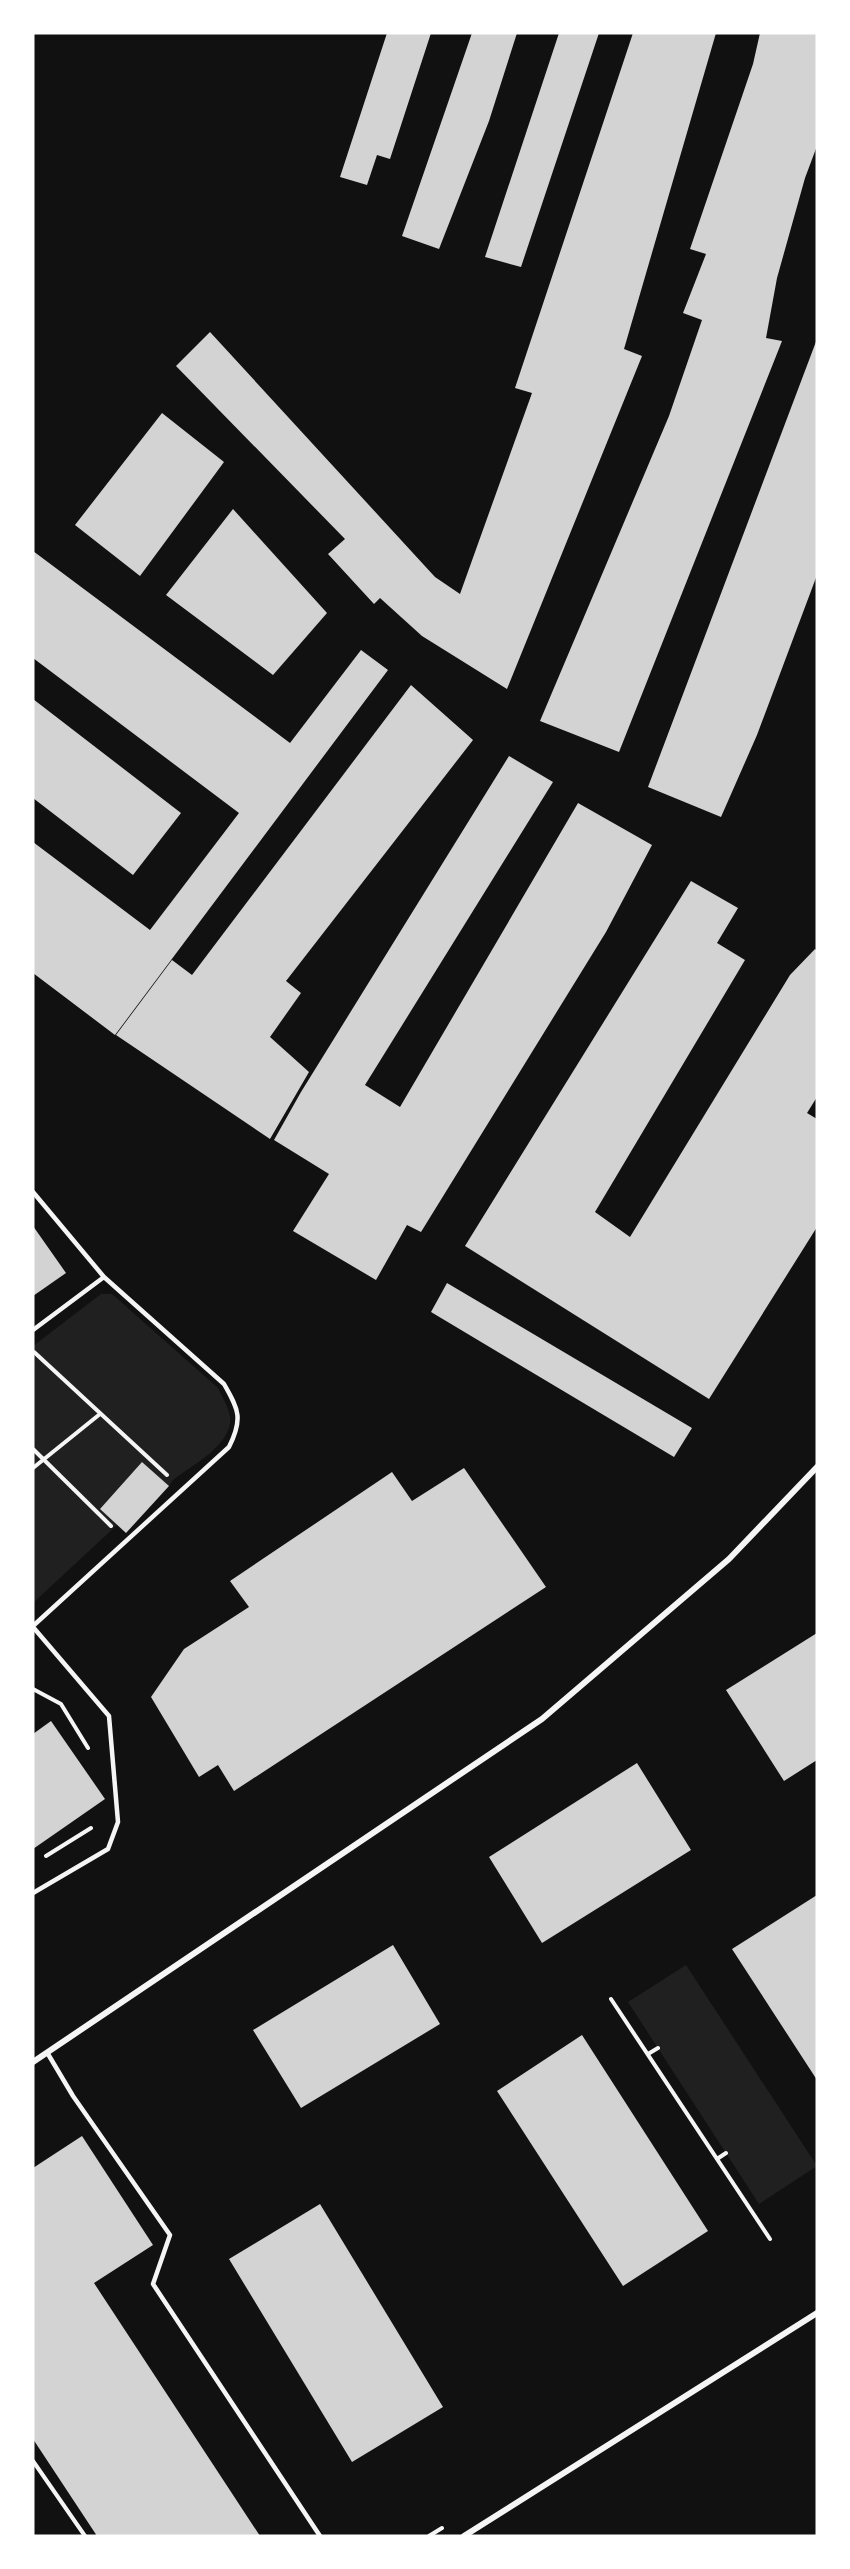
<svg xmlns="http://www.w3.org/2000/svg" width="850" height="2569" font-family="Commissioner,sans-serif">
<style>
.green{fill:#202020}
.building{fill:#d3d3d3}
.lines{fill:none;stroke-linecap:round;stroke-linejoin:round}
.path{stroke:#f5f5f5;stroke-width:4}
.service{stroke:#f5f5f5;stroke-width:4.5}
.minor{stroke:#f5f5f5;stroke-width:6}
</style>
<rect width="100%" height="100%" fill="#111"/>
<path class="green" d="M101,1294H112L218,1388C223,1399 232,1412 230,1424C225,1449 191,1466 173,1480L169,1486L142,1462L100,1509L117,1525L33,1603V1346Z
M686,1965L817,2166L759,2204L628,2002Z"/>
<path class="building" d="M387,33H431L390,159L377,155L367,185L340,177Z
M472,33H517L489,121L439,249L402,236Z
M559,33H599L521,267L485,257Z
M633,33H716L624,349L642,356L507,689L422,636L380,598L374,604L328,554L345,539L176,366L210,332L435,577L460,594L532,393L515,388Z
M760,33H817V146L805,178L777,278L766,338L782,341L619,752L540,721L669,416L702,320L683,313L706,254L690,249L753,64Z
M817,339V575L757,735L721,817L648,787Z
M162,413L224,462L140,576L75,525Z
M233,509L327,613L273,675L166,595Z
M33,551L290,743L361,650L388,670L115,1035L33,973V842L150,930L239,813L33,658Z
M411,685L473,740L286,981L301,993L270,1037L309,1072L270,1139L116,1035L172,960L192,975Z
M33,699L181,813L133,875L33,798Z
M509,756L553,782L365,1085L400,1107L578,803L652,845L606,932L421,1232L407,1225L376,1280L293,1231L329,1174L274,1140L301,1092Z
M691,881L738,908L717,943L745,960L595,1212L630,1237L790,975L815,949L817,951V1097L807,1113L817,1119V1227L709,1399L465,1246Z
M33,1226L66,1273L33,1296Z
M447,1283L692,1428L674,1457L431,1312Z
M142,1462L169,1486L126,1533L100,1509Z
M464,1468L546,1587L234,1791L218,1765L199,1777L151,1697L184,1649L249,1607L230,1581L392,1472L412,1501Z
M817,1633V1760L784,1781L726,1690Z
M51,1721L105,1799L33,1849V1734Z
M637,1763L691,1850L542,1943L489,1857Z
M817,1895V2080L732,1949Z
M393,1945L440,2024L301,2108L253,2030Z
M582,2035L708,2231L623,2286L497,2091Z
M82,2136L153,2245L94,2283L260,2536H97L33,2439V2168Z
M320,2204L443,2407L352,2462L229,2259Z"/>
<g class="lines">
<path class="path" d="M34,1352L167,1475
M33,1449L111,1526
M33,1468L100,1414
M33,1689L61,1704L88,1748
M46,1856L91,1828
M611,1999L770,2239
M648,2054L658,2048
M717,2159L726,2153
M33,2461L85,2536
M429,2536L442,2528"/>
<path class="service" d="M33,1192L104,1277L224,1384C239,1410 243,1419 229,1447L33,1626
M33,1330L104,1277
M33,1627L109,1716L118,1822L108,1849L33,1893
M48,2054L73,2096L170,2235L153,2284L320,2536"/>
<path class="minor" d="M33,2062L542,1719L729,1559L817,1467
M464,2536L817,2313"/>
</g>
<rect width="850" height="2569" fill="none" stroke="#ffffff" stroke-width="69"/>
</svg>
